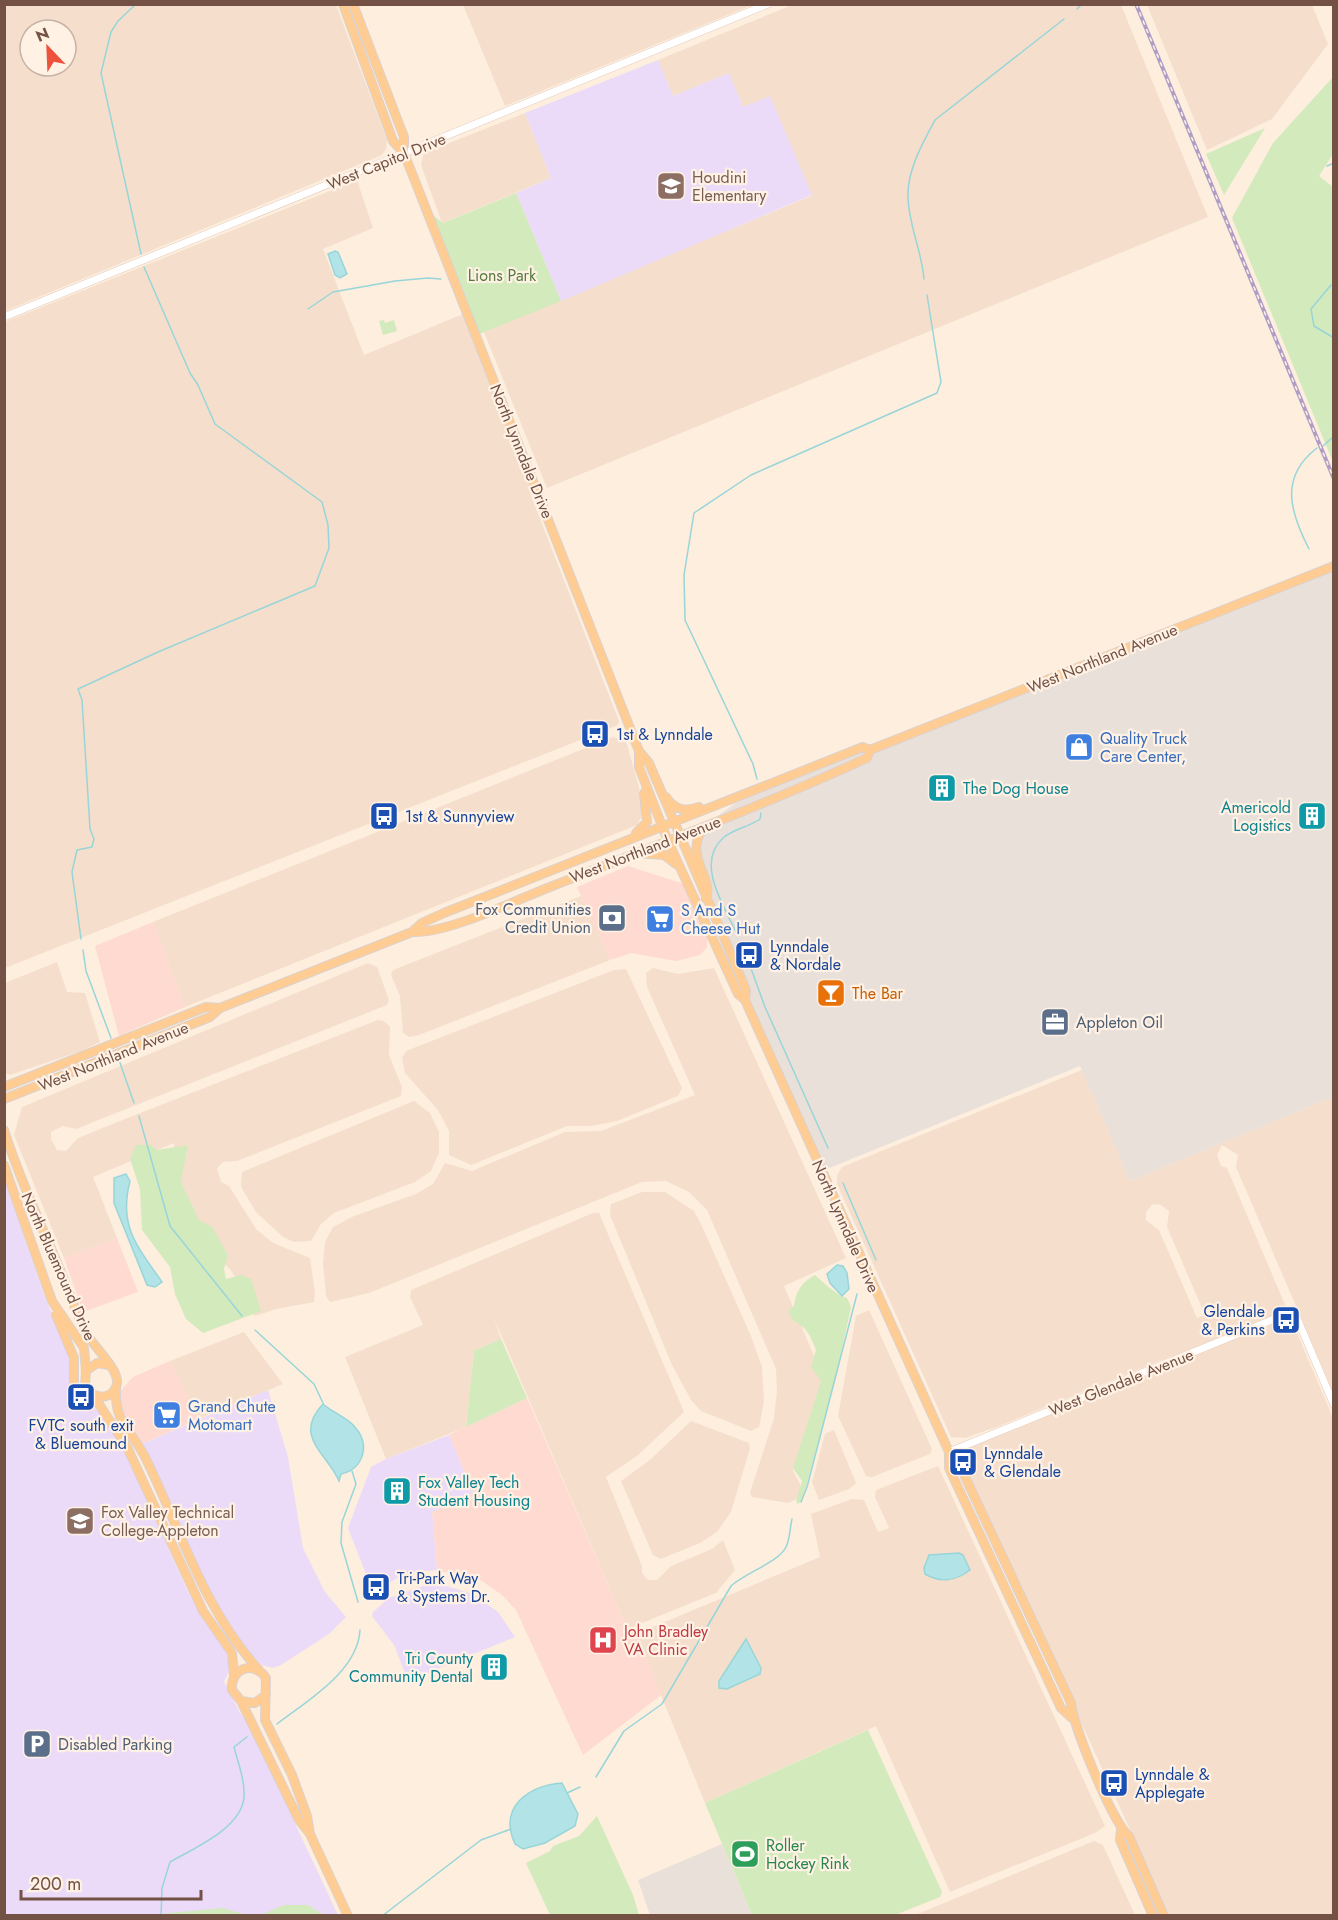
<svg xmlns="http://www.w3.org/2000/svg" width="1338" height="1920" font-family="Jost,sans-serif">
<style>
.residential{fill:#f5dfcc;fill-rule:evenodd}
.commercial{fill:#fedad0}
.industrial{fill:#eae0da}
.education{fill:#ebdbf9}
.green{fill:#d3eabc}
.water{fill:#b2e4e7;stroke:#98d5d9;stroke-width:1.5}
.lines{fill:none;stroke-linecap:round;stroke-linejoin:round}
.stream{stroke:#98d5d9;stroke-width:1.5}
.minor-casing{stroke:#e3cbbd;stroke-width:8}
.major-casing{stroke:#dbd2cf;stroke-width:10}
.minor{stroke:#fff;stroke-width:7}
.major{stroke:#ffcc93;stroke-width:8}
.rail-casing{stroke:#af9dc5;stroke-width:4}
.rail{stroke:#fff2e5;stroke-width:1.5;stroke-dasharray:4.5;stroke-linecap:butt}
.labels{text-anchor:middle;stroke-width:4.5;stroke-linejoin:round;paint-order:stroke}
.street-label{font-size:16px;fill:#735145;stroke:#fff2e5}
.education-label{font-size:16px;fill:#785e54;stroke:#fff2e5;text-anchor:start}
.park-label{font-size:16px;fill:#547a3d;stroke:#fff2e5}
.transit-label{font-size:16px;fill:#164399;stroke:#fff2e5;text-anchor:start}
.shop-label{font-size:16px;fill:#366cbe;stroke:#fff2e5;text-anchor:start}
.culture-label{font-size:16px;fill:#0d838f;stroke:#fff2e5;text-anchor:start}
.service-label{font-size:16px;fill:#4e5e75;stroke:#fff2e5;text-anchor:start}
.food-label{font-size:16px;fill:#c56008;stroke:#fff2e5;text-anchor:start}
.health-label{font-size:16px;fill:#be3a42;stroke:#fff2e5;text-anchor:start}
.leisure-label{font-size:16px;fill:#27864d;stroke:#fff2e5;text-anchor:start}
</style>
<rect width="100%" height="100%" fill="#fdeede"/>
<path class="residential" d="M5,4L336,5L387,140L386,149L382,155L5,311ZM30,30H66V66H30Z
M463,5H752L505,106Z
M792,5H1121L1208,217L547,488L484,332L811,196L743,107L729,73L673,96L658,60Z
M1147,5H1312L1328,44L1272,119L1207,150Z
M525,113L551,178L442,223L421,165L424,153Z
M357,180L373,228L323,249L364,355L468,312L537,489L530,493L619,721L618,725L5,968V322Z
M613,737L626,741L638,783L644,812L637,825L185,1007L153,922Z
M581,896L610,960L419,1035L409,1037L403,1033L400,996L391,975L393,970Z
M57,962L67,992L85,993L100,1042L81,1051L10,1075L5,1073V983Z
M368,963L377,967L389,1000L387,1005L76,1129L63,1126L51,1132V1139L57,1150L66,1151L78,1138L120,1121L378,1020L384,1021L390,1027L389,1055L402,1087L401,1096L237,1161L223,1162L217,1168L221,1182L229,1186L256,1229L273,1243L310,1258L315,1293L314,1302L276,1309L255,1316L232,1272L196,1230L174,1173V1143L93,1177L117,1238L64,1258L14,1135L22,1107Z
M653,968L678,974L714,968L846,1258L784,1286L825,1381L793,1471L801,1486L797,1499L788,1503L752,1497L750,1493L774,1418L777,1391L776,1369L707,1210L689,1192L666,1181L642,1182L369,1293L330,1302L326,1296L323,1263L325,1242L333,1227L354,1216L416,1194L433,1184L445,1163L472,1171L565,1132L601,1131L695,1095L647,987L646,973Z
M626,969L682,1088L678,1096L617,1121L591,1126H567L471,1165L449,1155V1131L438,1110L405,1073L402,1058L406,1051L614,970Z
M1082,1070L1130,1181L1333,1097V1392L1236,1167L1238,1155L1222,1145L1217,1155L1221,1166L1227,1168L1333,1418V1915H1169L960,1457L965,1449L1174,1364L1172,1356L999,1426L965,1438L951,1437L837,1184V1175L842,1167ZM1153,1204L1161,1205L1169,1211L1167,1227L1205,1315L1197,1318L1159,1230L1146,1220V1212Z
M414,1101L430,1113L439,1132V1153L431,1171L415,1182L334,1213L321,1224L311,1241L294,1242L283,1237L256,1212L241,1187L242,1172Z
M642,1192H665L694,1211L701,1224L751,1336L762,1367L764,1401L759,1427L751,1431L701,1411L691,1400L672,1365L610,1215L611,1204Z
M593,1213H599L684,1412L638,1455L606,1477L642,1566V1573L648,1580H657L671,1566L712,1549L723,1540L735,1570L716,1593L627,1629L494,1318L501,1339L474,1351L466,1427L386,1459L345,1357L423,1325L410,1297L411,1290Z
M869,1310L932,1449L930,1454L872,1477L866,1476L838,1416L856,1316Z
M244,1332L283,1384L198,1419L170,1361Z
M691,1421L749,1443L750,1448L731,1512L717,1532L700,1543L661,1559L653,1555L621,1481L651,1459Z
M834,1430L856,1483L849,1489L819,1500L812,1482L825,1434Z
M938,1466L1105,1826L1095,1833L950,1892L876,1726L705,1803L636,1634L820,1557L811,1514L852,1499L864,1500L878,1532L889,1528L875,1497L876,1490Z
M1094,1841L1103,1845L1135,1915H915Z"/>
<path class="commercial" d="M628,866L684,884L707,935V947L700,955L676,961L631,953L610,960L577,887Z
M153,922L185,1007L119,1036L95,946Z
M117,1238L138,1292L83,1312L64,1258Z
M170,1361L198,1419L142,1444L122,1413L120,1391L133,1377Z
M527,1398L627,1629L636,1634L661,1695L583,1755L516,1610L502,1595L482,1581L437,1570L432,1512L473,1493L449,1435Z"/>
<path class="industrial" d="M1333,566V1097L1130,1181L1080,1066L822,1171L745,1000L700,871L697,836L706,825L750,792L863,747L870,750Z
M722,1844L752,1915H650L638,1880Z"/>
<path class="education" d="M658,60L673,96L729,73L743,107L770,96L812,195L561,301L516,193L551,178L525,113Z
M4,1179L44,1295L70,1356L72,1377L84,1396L107,1421L125,1452L187,1590L204,1621L227,1653L229,1672L224,1681L240,1713L245,1717L338,1915H5Z
M268,1390L288,1457L303,1548L325,1592L346,1617L329,1634L281,1665L273,1668L262,1665L247,1651L212,1596L142,1444Z
M449,1435L473,1493L432,1512L437,1570L415,1572L395,1579L374,1595L348,1528L371,1467L386,1459Z
M423,1586H446L473,1594L498,1612L515,1637L408,1681L394,1645L372,1616L373,1612L389,1598Z"/>
<path class="green" d="M1333,77V154L1319,176L1333,187V462L1232,218L1273,143Z
M1265,128L1224,195L1206,154Z
M516,193L561,301L477,335L429,212L443,223Z
M384,320L385,323L394,320L397,331L383,335L379,321Z
M136,1145H151L157,1150L188,1145L181,1182L199,1220L212,1227L228,1255L224,1269L226,1279L241,1275L251,1279L261,1311L203,1333L186,1319L175,1294L170,1267L142,1230L140,1189L130,1159Z
M815,1275C825,1284 835,1294 847,1298L851,1307L836,1377L802,1501L798,1504L796,1501L802,1481L793,1468L821,1381L811,1367L816,1350C813,1343 810,1334 804,1328C796,1321 791,1321 788,1311L794,1306C796,1291 801,1283 815,1275Z
M501,1339L527,1398L466,1427L474,1351Z
M868,1730L942,1892L940,1897L895,1915H752L705,1803Z
M597,1816L633,1895L639,1915H550L526,1863L550,1851L553,1846L579,1836Z
M284,1905H308L324,1915H261Z
M223,1908L247,1915H148Z"/>
<path class="water" d="M335,251L338,252L347,274L340,278L335,275L328,254Z
M126,1174L130,1181C118,1227 138,1247 162,1282L155,1287L147,1285L114,1203V1178Z
M837,1265L843,1266L847,1273L849,1289L842,1296L830,1283L827,1274Z
M323,1404C332,1412 346,1417 354,1426C371,1444 364,1469 341,1474L339,1481C328,1454 292,1437 323,1404Z
M959,1553L963,1555L970,1570C956,1581 940,1583 925,1574L924,1568L929,1555Z
M746,1639L761,1668L760,1674L727,1689L719,1688V1681Z
M562,1783L578,1814L575,1826L545,1843L523,1849L515,1844C498,1807 528,1786 562,1783Z"/>
<g class="lines">
<path class="stream" d="M136,4L118,21L111,32L101,73L141,254
M1077,9L1082,4
M1327,166L1334,163
M924,279C922,251 908,224 908,196C907,171 923,142 935,120L1064,19
M1331,285L1311,309L1314,326L1334,338
M308,309L333,292L395,281L428,278L441,279
M1323,446L1334,436
M1309,549C1290,512 1279,477 1317,448
M757,779L753,764L685,620L684,575L694,513L751,475L937,393L941,382L927,295
M736,932C724,906 695,863 723,838C733,829 749,827 760,819L761,813
M81,939L72,872L77,850L92,847L94,839L90,829L82,700L78,689L158,652L315,586L329,548L328,525L322,502L215,424L198,385L190,373L144,267
M83,950L86,971L111,1038
M749,963L765,1007L828,1148
M119,1060L134,1103
M139,1116L170,1226L242,1316
M843,1183L876,1260
M255,1330L314,1384L323,1403
M352,1471L356,1484L342,1522L341,1543L358,1602
M801,1502L807,1487L857,1294
M277,1724C308,1700 358,1671 360,1630
M596,1777L624,1731L662,1704L731,1586C745,1573 779,1562 786,1547C790,1539 790,1527 792,1519
M567,1793L580,1787
M161,1916L162,1888L170,1862C194,1848 242,1828 244,1797C245,1780 238,1763 234,1747L247,1737
M382,1916L481,1840L511,1829"/>
<g class="minor-casing">
<path id="minor" d="M4,317L768,4
M949,1452L1294,1311L1334,1405"/>
</g>
<g class="major-casing">
<path id="major" d="M343,4L393,141L404,153
M353,4L404,137V153L639,751L649,763L730,952L746,990L745,1000
M639,751V767L668,841L738,994L745,1000L949,1452L959,1464L1071,1703C1073,1726 1113,1824 1129,1836L1164,1916
M666,797C675,810 685,812 699,807
M704,827C682,858 715,876 706,899
M636,833L647,822L644,794L647,788
M636,853L664,855L676,864
M412,932C447,934 516,900 550,887C656,845 763,806 867,758L870,750
M4,1087L206,1007L220,1008
M4,1099L210,1017L220,1008L412,932L422,923L444,913L863,747L870,750L1334,566
M4,1130C19,1178 41,1224 60,1270C69,1291 76,1314 87,1334C94,1348 123,1372 116,1387C109,1402 91,1398 85,1385L86,1371L97,1363L109,1365
M4,1165L52,1301L84,1348L86,1371
M56,1315L74,1358V1382
M116,1388C114,1423 130,1428 145,1457C181,1530 203,1609 259,1670
M93,1395L127,1447L203,1611L232,1653L234,1676
M949,1452V1468L1061,1708L1072,1718
M266,1695L255,1703L241,1701L232,1690C230,1668 254,1660 266,1678L265,1720L292,1775L307,1816L310,1834
M241,1701L299,1820L310,1834L348,1916
M1121,1830L1120,1840L1153,1916"/>
</g>
<use href="#minor" class="minor"/>
<use href="#major" class="major"/>
<g class="rail-casing">
<path id="rail" d="M1136,4L1334,479"/>
</g>
<use href="#rail" class="rail"/>
</g>
<defs>
<g id="school-square" transform="scale(1.5)"><rect x="-9" y="-9" width="18" height="18" rx="4" fill="#8d6e63" stroke="#fff2e5"/><path d="M0-5L7-2L0 1L-7-2ZM-4 1L0 2.5L4 1V4Q0 6-4 4Z" fill="#fff"/></g>
<g id="bus-square" transform="scale(1.5)"><rect x="-9" y="-9" width="18" height="18" rx="4" fill="#1a4fb4" stroke="#fff2e5"/><path d="M-5-6H5V4H4V6H2V4H-2V6H-4V4H-5ZM-3.5-4V0h7V-4ZM-3.5 1.2v1.5H-2V1.2ZM2 1.2v1.5H3.5V1.2Z" fill="#fff"/></g>
<g id="shop-square" transform="scale(1.5)"><rect x="-9" y="-9" width="18" height="18" rx="4" fill="#3f7fe0" stroke="#fff2e5"/><path d="M-5-2.5h2.3a2.7 3.5 0 0 1 5.4 0H5L5.5 6h-11ZM-1.5-2.5h3a1.5 2.3 0 0 0-3 0Z" fill="#fff"/></g>
<g id="building-square" transform="scale(1.5)"><rect x="-9" y="-9" width="18" height="18" rx="4" fill="#0f9aa8" stroke="#fff2e5"/><path d="M-4-6H4V6H1V3H-1V6H-4ZM-2.5-4.3h1.7v1.8h-1.7ZM.8-4.3h1.7v1.8H.8ZM-2.5-1h1.7V.8h-1.7ZM.8-1h1.7V.8H.8Z" fill="#fff"/></g>
<g id="bank-square" transform="scale(1.5)"><rect x="-9" y="-9" width="18" height="18" rx="4" fill="#5c6f8a" stroke="#fff2e5"/><path d="M-6-4H6V4H-6ZM0-2.3a2.3 2.3 0 1 0 0 4.6a2.3 2.3 0 1 0 0-4.6Z" fill="#fff"/></g>
<g id="supermarket-square" transform="scale(1.5)"><rect x="-9" y="-9" width="18" height="18" rx="4" fill="#3f7fe0" stroke="#fff2e5"/><path d="M-6-5.5h2.5l.6 2H6L4.5 2H-2.5L-4.4-4H-6ZM-1.5 3.2a1.3 1.3 0 1 0 .1 0ZM3 3.2a1.3 1.3 0 1 0 .1 0Z" fill="#fff"/></g>
<g id="bar-square" transform="scale(1.5)"><rect x="-9" y="-9" width="18" height="18" rx="4" fill="#e8710a" stroke="#fff2e5"/><path d="M-6-5H6L.8 .8V4.5H3.5V6h-7V4.5H-.8V.8Z" fill="#fff"/></g>
<g id="office-square" transform="scale(1.5)"><rect x="-9" y="-9" width="18" height="18" rx="4" fill="#5c6f8a" stroke="#fff2e5"/><path d="M-6-3h4V-5.5h4V-3h4V5H-6ZM-1-4.5V-3h2v-1.5ZM-6 0V1H6V0Z" fill="#fff"/></g>
<g id="university-square" transform="scale(1.5)"><rect x="-9" y="-9" width="18" height="18" rx="4" fill="#8d6e63" stroke="#fff2e5"/><path d="M0-5L7-2L0 1L-7-2ZM-4 1L0 2.5L4 1V4Q0 6-4 4Z" fill="#fff"/></g>
<g id="hospital-square" transform="scale(1.5)"><rect x="-9" y="-9" width="18" height="18" rx="4" fill="#e0444e" stroke="#fff2e5"/><path d="M-5-5h3v3.5h4V-5h3V5h-3V1.5h-4V5h-3Z" fill="#fff"/></g>
<g id="parking-square" transform="scale(1.5)"><rect x="-9" y="-9" width="18" height="18" rx="4" fill="#5c6f8a" stroke="#fff2e5"/><path d="M-3.5-5.5H1a3.5 3.5 0 0 1 0 7H-1V5.5H-3.5ZM-1-3.4V-.6H.8a1.4 1.4 0 0 0 0-2.8Z" fill="#fff"/></g>
<g id="stadium-square" transform="scale(1.5)"><rect x="-9" y="-9" width="18" height="18" rx="4" fill="#2e9e5b" stroke="#fff2e5"/><path d="M0-5a6.5 5 0 1 0 0 10a6.5 5 0 1 0 0-10ZM-3.5-1.8h7v3.6h-7Z" fill="#fff"/></g>
</defs>
<g fill-rule="evenodd">
<use href="#school-square" x="671" y="186"/>
<use href="#bus-square" x="595" y="734"/>
<use href="#shop-square" x="1079" y="747"/>
<use href="#building-square" x="942" y="788"/>
<use href="#bus-square" x="384" y="816"/>
<use href="#building-square" x="1312" y="816"/>
<use href="#bank-square" x="612" y="918"/>
<use href="#supermarket-square" x="660" y="919"/>
<use href="#bus-square" x="749" y="955"/>
<use href="#bar-square" x="831" y="993"/>
<use href="#office-square" x="1055" y="1022"/>
<use href="#bus-square" x="1286" y="1320"/>
<use href="#bus-square" x="81" y="1397"/>
<use href="#supermarket-square" x="167" y="1415"/>
<use href="#bus-square" x="963" y="1462"/>
<use href="#building-square" x="397" y="1491"/>
<use href="#university-square" x="80" y="1521"/>
<use href="#bus-square" x="376" y="1587"/>
<use href="#hospital-square" x="603" y="1640"/>
<use href="#building-square" x="494" y="1667"/>
<use href="#parking-square" x="37" y="1744"/>
<use href="#bus-square" x="1114" y="1783"/>
<use href="#stadium-square" x="745" y="1854"/>
</g>
<g class="labels">
<g class="street-label">
<text transform="translate(386 161) rotate(-22)" y="6">West Capitol Drive</text>
<text transform="translate(522 451) rotate(68)" y="6">North Lynndale Drive</text>
<text transform="translate(1102 658) rotate(-22)" y="6">West Northland Avenue</text>
<text transform="translate(645 849) rotate(-21)" y="6">West Northland Avenue</text>
<text transform="translate(113 1056) rotate(-22)" y="6">West Northland Avenue</text>
<text transform="translate(846 1226) rotate(66)" y="6">North Lynndale Drive</text>
<text transform="translate(59 1266) rotate(66)" y="6">North Bluemound Drive</text>
<text transform="translate(1121 1382) rotate(-22)" y="6">West Glendale Avenue</text>
</g>
<g class="education-label">
<text x="692" y="183">Houdini<tspan x="692" dy="18">Elementary</tspan></text>
<text x="101" y="1518">Fox Valley Technical<tspan x="101" dy="18">College-Appleton</tspan></text>
</g>
<g class="park-label">
<text x="502" y="281">Lions Park</text>
</g>
<g class="transit-label">
<text x="616" y="740">1st &amp; Lynndale</text>
<text x="405" y="822">1st &amp; Sunnyview</text>
<text x="770" y="952">Lynndale<tspan x="770" dy="18">&amp; Nordale</tspan></text>
<text x="1265" y="1317" text-anchor="end">Glendale<tspan x="1265" dy="18">&amp; Perkins</tspan></text>
<text x="81" y="1431" text-anchor="middle">FVTC south exit<tspan x="81" dy="18">&amp; Bluemound</tspan></text>
<text x="984" y="1459">Lynndale<tspan x="984" dy="18">&amp; Glendale</tspan></text>
<text x="397" y="1584">Tri-Park Way<tspan x="397" dy="18">&amp; Systems Dr.</tspan></text>
<text x="1135" y="1780">Lynndale &amp;<tspan x="1135" dy="18">Applegate</tspan></text>
</g>
<g class="shop-label">
<text x="1100" y="744">Quality Truck<tspan x="1100" dy="18">Care Center,</tspan></text>
<text x="681" y="916">S And S<tspan x="681" dy="18">Cheese Hut</tspan></text>
<text x="188" y="1412">Grand Chute<tspan x="188" dy="18">Motomart</tspan></text>
</g>
<g class="culture-label">
<text x="963" y="794">The Dog House</text>
<text x="1291" y="813" text-anchor="end">Americold<tspan x="1291" dy="18">Logistics</tspan></text>
<text x="418" y="1488">Fox Valley Tech<tspan x="418" dy="18">Student Housing</tspan></text>
<text x="473" y="1664" text-anchor="end">Tri County<tspan x="473" dy="18">Community Dental</tspan></text>
</g>
<g class="service-label">
<text x="591" y="915" text-anchor="end">Fox Communities<tspan x="591" dy="18">Credit Union</tspan></text>
<text x="1076" y="1028">Appleton Oil</text>
<text x="58" y="1750">Disabled Parking</text>
</g>
<g class="food-label">
<text x="852" y="999">The Bar</text>
</g>
<g class="health-label">
<text x="624" y="1637">John Bradley<tspan x="624" dy="18">VA Clinic</tspan></text>
</g>
<g class="leisure-label">
<text x="766" y="1851">Roller<tspan x="766" dy="18">Hockey Rink</tspan></text>
</g>
</g>
<rect width="1338" height="1920" fill="none" stroke="#735145" stroke-width="12"/>
<g transform="translate(48 48) rotate(337)"><circle r="28" fill="#fff2e5" stroke="#c7b2a5" stroke-width="1.5"/>
<path d="M0-4.5L10 22L0 15L-10 22Z" fill="#ed533c"/>
<text y="-9" font-size="16" font-weight="bold" text-anchor="middle" fill="#735145">N</text>
</g>
<path d="M21 1890v9h180v-9" fill="none" stroke="#735145" stroke-width="3"/>
<text x="30" y="1890" font-size="18" fill="#735145" stroke="#fff2e5" stroke-width="4.5" paint-order="stroke">200 m</text>
</svg>
